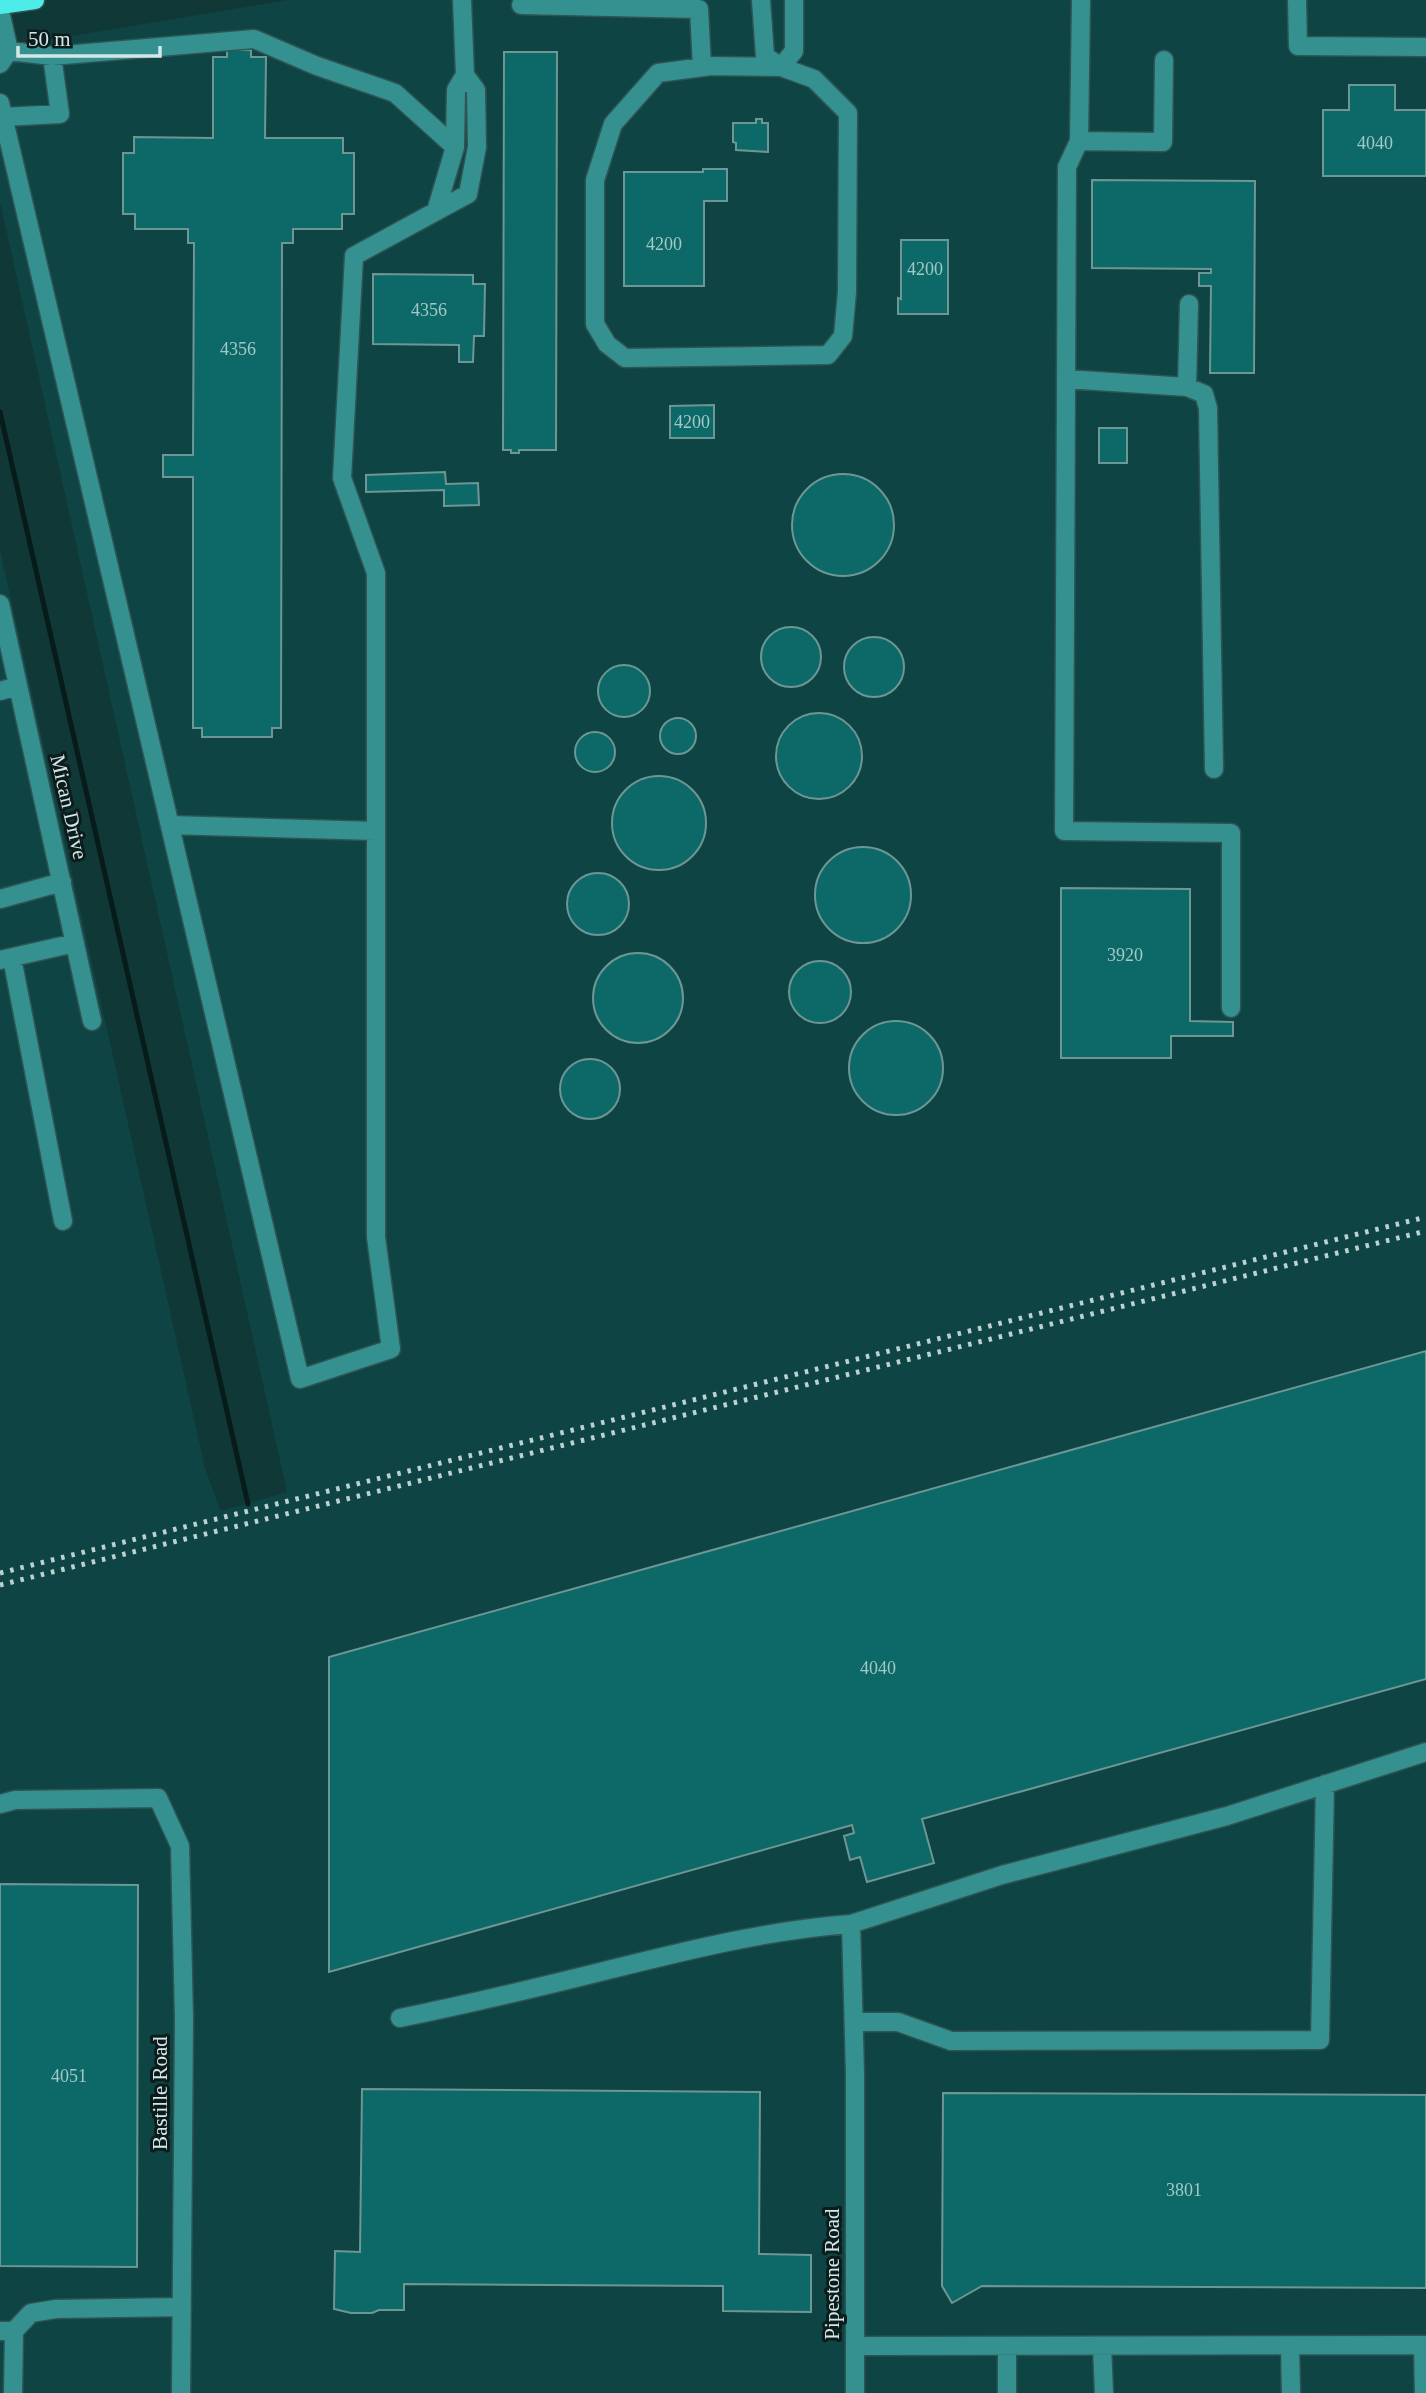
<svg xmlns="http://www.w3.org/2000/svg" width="1426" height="2393" font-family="'Times New Roman',serif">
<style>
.built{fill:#0e4443}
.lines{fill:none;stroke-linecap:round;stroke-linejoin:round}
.stream{stroke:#071b1b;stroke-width:5}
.building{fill:#0c6967;stroke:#6e9694;stroke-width:2}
.minor-casing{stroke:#2f5453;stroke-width:21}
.major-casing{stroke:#2f5453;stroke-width:21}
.minor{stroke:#35918f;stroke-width:18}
.major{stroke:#4dece8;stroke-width:18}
.rail{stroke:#bcd2d1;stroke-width:5;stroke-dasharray:3.5 7;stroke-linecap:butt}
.labels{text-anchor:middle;stroke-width:6;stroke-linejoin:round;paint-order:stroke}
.number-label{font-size:18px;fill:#a2c8c7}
.street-label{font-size:21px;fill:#d4e8e7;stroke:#0c1c1c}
</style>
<rect width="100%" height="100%" fill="#103837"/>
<path class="built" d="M288,0H1426V2393H0V550L205,1468L221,1511L287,1492L0,202V48Z"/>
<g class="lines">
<path class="stream" d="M0,412L248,1504"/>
</g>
<path class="building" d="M227,50H251V57H266L265,138H343V153H354V214H342V229H293V243H282L281,728H272V737H202V728H193V477H163V455H193L194,243H188V229H135V214H123V153H134V137L213,138V57H227Z
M504,52H557L556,450H519V453H511V450H503Z
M1349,85H1395V110H1426V176H1323V110H1349Z
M756,119H762V123H768V152L736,150V143L733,142V123H756Z
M703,169H727V201H704V286H624V172H703Z
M1092,180L1255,181L1254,373H1210L1211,286H1199V273H1211V269L1092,268Z
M901,240H948V314H898V298L901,299Z
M373,274L473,275V284H485L484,336H474L473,362H459V345L373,344Z
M714,405V438H670V406Z
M1099,428H1127V463H1099Z
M445,472L446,484L478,483L479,505L444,506V490L366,492V475Z
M792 525a51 51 0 1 1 102 0a51 51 0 1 1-102 0Z
M761 657a30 30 0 1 1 60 0a30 30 0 1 1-60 0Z
M844 667a30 30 0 1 1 60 0a30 30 0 1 1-60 0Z
M598 691a26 26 0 1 1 52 0a26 26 0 1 1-52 0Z
M776 756a43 43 0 1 1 86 0a43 43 0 1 1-86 0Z
M660 736a18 18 0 1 1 36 0a18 18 0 1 1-36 0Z
M575 752a20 20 0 1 1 40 0a20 20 0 1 1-40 0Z
M612 823a47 47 0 1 1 94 0a47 47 0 1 1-94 0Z
M815 895a48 48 0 1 1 96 0a48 48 0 1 1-96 0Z
M567 904a31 31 0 1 1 62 0a31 31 0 1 1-62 0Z
M1061,888L1190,889V1021L1233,1022V1036H1171V1058H1061Z
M593 998a45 45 0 1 1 90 0a45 45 0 1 1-90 0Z
M789 992a31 31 0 1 1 62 0a31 31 0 1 1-62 0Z
M849 1068a47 47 0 1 1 94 0a47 47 0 1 1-94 0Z
M560 1089a30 30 0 1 1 60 0a30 30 0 1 1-60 0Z
M1426,1351V1679L922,1819L934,1863L867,1882L860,1857L850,1860L844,1836L854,1833L852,1825L329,1972V1657Z
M0,1884L138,1885L137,2267L0,2266Z
M362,2089L760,2092L759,2254L811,2255V2312L723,2311V2286L404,2284V2310H379L372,2313H351L334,2309L335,2251L360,2252Z
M943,2093L1426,2095V2288L982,2286L952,2303L942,2286Z"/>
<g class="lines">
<g class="minor-casing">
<path id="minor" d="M462,0L465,75
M761,0L765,56L781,67L794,51V0
M1081,0L1079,141L1067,167L1064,831L1231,833V1008
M1297,0L1298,46L1426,47
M521,5L699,9L702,67
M0,11L9,51L0,64
M9,51L52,56L254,39L317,66L395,93L455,147
M711,66L781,67L814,79L848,113L847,292L843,336L828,355L625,358L607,344L595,324V180L613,124L658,73Z
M0,103L300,1379L391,1349L376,1237V573L342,478L354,256L468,194L477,147L476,90L465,75L456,90L455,147L436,211
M3,117L60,114L52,56
M1079,141L1163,142L1164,60
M1066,379L1187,387L1204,394L1208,408L1214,769
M1187,387L1189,304
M0,604L92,1021
M0,691L18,686
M170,825L376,831
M0,899L62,882
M12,958L63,1221
M0,960L75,943
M0,1804L15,1800L158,1798L180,1846L184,2019L181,2393
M851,1924L855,2074V2393
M400,2018C469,2004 536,1988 604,1971C685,1951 767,1930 851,1924L1002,1875L1227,1816L1426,1752
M854,2022H898L951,2041L1320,2040L1325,1784
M0,2331H14L13,2393
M14,2331L31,2313L56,2309L182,2307
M1423,2345L1424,2393
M855,2346L1426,2345
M1007,2346V2393
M1102,2346L1104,2393
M1290,2346L1291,2393"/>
</g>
<g class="major-casing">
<path id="major" d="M0,5L35,0"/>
</g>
<use href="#minor" class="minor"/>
<use href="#major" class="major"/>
<path class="rail" d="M0,1573L1426,1217
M0,1585L1426,1231"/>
</g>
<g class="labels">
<g class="number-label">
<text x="1375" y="149">4040</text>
<text x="664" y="250">4200</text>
<text x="925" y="275">4200</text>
<text x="429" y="316">4356</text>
<text x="238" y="355">4356</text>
<text x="692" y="428">4200</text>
<text x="1125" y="961">3920</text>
<text x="878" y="1674">4040</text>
<text x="69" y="2082">4051</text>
<text x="1184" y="2196">3801</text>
</g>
<g class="street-label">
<text transform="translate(69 807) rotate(77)" y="7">Mican Drive</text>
<text transform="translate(160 2093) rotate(-90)" y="7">Bastille Road</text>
<text transform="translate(832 2274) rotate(-90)" y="7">Pipestone Road</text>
</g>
</g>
<path d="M18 46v10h142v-10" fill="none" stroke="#d4e8e7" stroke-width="3.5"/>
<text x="28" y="46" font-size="21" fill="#d4e8e7" stroke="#0c1c1c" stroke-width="5" paint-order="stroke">50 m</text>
</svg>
